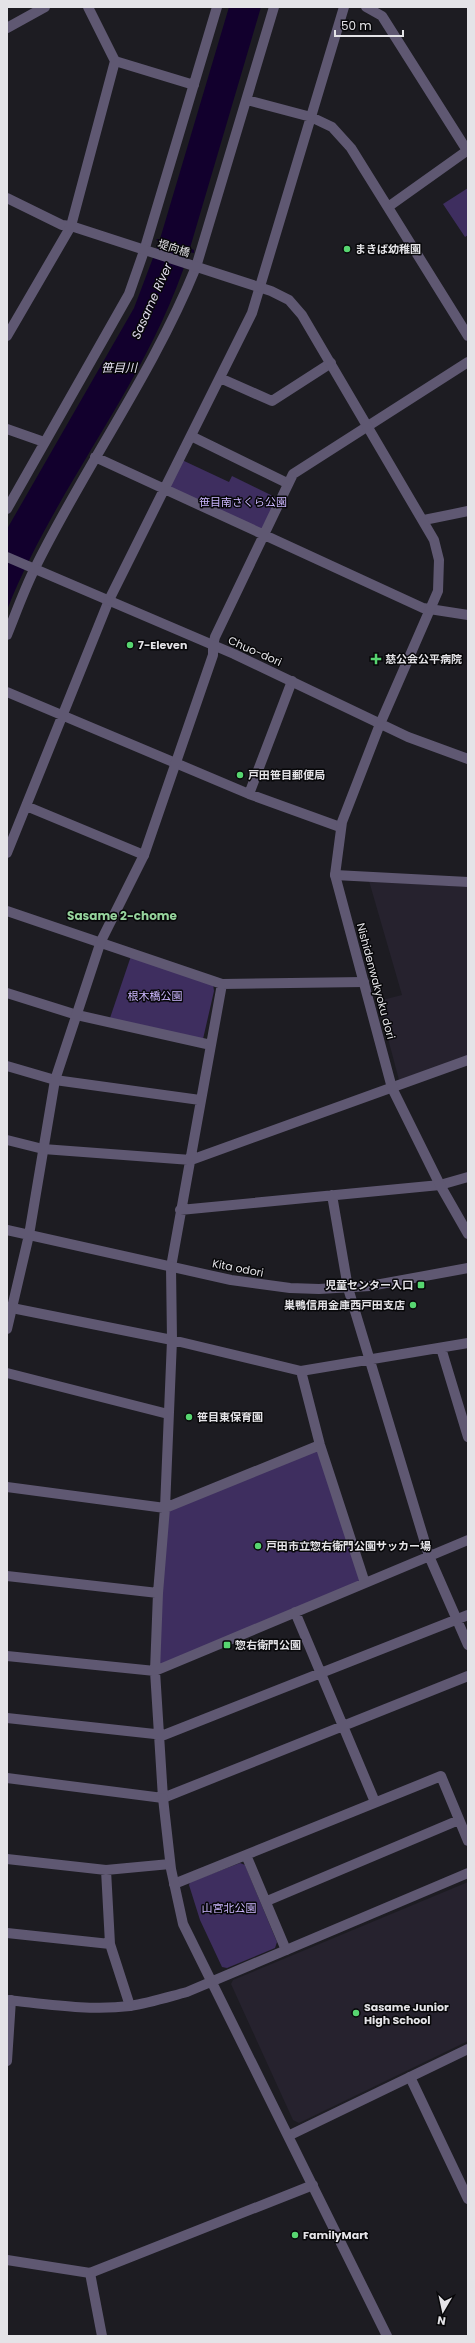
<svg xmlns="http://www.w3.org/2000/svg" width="475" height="2343" font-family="Poppins,'Noto Sans JP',sans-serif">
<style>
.built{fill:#26222e}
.green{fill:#3e2e5f}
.water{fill:#12002d}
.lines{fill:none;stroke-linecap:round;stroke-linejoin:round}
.minor{stroke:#5f5872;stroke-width:10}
.tertiary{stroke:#5f5872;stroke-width:10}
.poi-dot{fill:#57d570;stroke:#070709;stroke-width:1.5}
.labels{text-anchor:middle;stroke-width:3;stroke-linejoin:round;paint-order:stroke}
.street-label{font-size:11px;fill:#e4e3e7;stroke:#070709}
.poi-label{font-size:11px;font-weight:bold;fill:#e4e3e7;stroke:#070709;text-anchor:start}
.park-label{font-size:11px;fill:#cbb6fd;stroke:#070709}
.water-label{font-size:12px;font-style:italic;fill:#e4dff1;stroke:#070709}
.neighbourhood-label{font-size:12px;font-weight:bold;fill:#96d49d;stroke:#070709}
</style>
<rect width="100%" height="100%" fill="#1d1c22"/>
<path class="built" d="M369,881L468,887V1056L399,1080L378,1001L402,995Z
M468,1882V2041L299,2123L293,2120L231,1984L233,1980Z"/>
<path class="green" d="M468,188V235L465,237L443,204Z
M182,460L229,482L232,476L277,498L262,531L169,487Z
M131,956L213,984L214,991L203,1039L110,1018Z
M320,1445L365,1583L155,1671L165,1508Z
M240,1863L245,1865L277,1942L275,1948L227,1968L222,1967L200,1920L189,1885L190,1882Z"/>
<path class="water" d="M229,7H261L190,248L194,250V253L189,252C149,381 56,485 7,610V529L134,308L159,242L156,239H160Z"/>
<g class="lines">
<path class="minor" d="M7,28L45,7
M115,61L194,85
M247,100L311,117L332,127L351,148L468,336
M7,198L62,225L71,226
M388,207L468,150
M220,378L272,401L331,363
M7,429L44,442
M191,436L287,483
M95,457L423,608L468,615
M7,509L129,294L144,251L217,7
M424,520L468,511
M7,635C16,613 24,590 35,568C85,466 153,373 196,267L274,7
M213,646L215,637L293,474L468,362
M7,692L249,794L340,827
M249,794L292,681
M26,806L144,855
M7,853L109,600L252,313L344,7
M335,875L468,882
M7,911L222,984L364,982
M7,993L77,1015L211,1045
M7,1066L55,1080L200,1100
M7,1140L43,1149L191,1160L468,1060
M332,1195L348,1288L429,1556L468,1645
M180,1210L440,1185L468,1177
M7,1307L172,1340L301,1371L468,1343
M441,1348L468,1437
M301,1371L320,1445L365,1583
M7,1373L168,1414
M7,1487L165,1508L320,1445
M7,1576L158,1593
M295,1612L375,1802
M7,1656L155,1671L468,1540
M7,1718L164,1735L468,1615
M7,1778L163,1798L468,1676
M163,1798L155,1671L158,1593L165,1508L172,1340L171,1267L222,984
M246,1855L286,1950
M7,1859L106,1870L170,1864
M106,1870L110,1944L130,2006
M174,1884L441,1776L468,1841
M267,1901L459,1820
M7,1933L110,1944
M7,2061L11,2000
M410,2077L468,2199"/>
<path class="tertiary" d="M366,7L382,16L468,152
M71,226L271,291L289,300L302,315L434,540L439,560L438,591L380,724L342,822L335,875L392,1088L440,1185L468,1234
M7,336L71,226L115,61L88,7
M7,557L234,654L408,737L468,759
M7,1230L231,1280L290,1288L319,1289L370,1286L468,1268
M7,1329L29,1235L55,1080L101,941L144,855L213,655V646
M163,1798L171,1869L183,1924L387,2336
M7,2000C47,2004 89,2011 130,2006C149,2003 168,1997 187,1992L468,1873
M288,2136L468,2049
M7,2260L90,2273L313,2185
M90,2273L102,2336"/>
</g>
<g class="poi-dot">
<circle cx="347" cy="249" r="4"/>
<circle cx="130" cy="645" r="4"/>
<path d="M374 653h4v4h4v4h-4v4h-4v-4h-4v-4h4z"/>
<circle cx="240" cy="775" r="4"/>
<rect x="417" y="1281" width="8" height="8" rx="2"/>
<circle cx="413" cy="1305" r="4"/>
<circle cx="189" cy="1417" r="4"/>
<circle cx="258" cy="1546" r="4"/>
<rect x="223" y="1641" width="8" height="8" rx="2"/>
<circle cx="356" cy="2013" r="4"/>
<circle cx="295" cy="2235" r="4"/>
</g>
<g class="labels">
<g class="street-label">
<text transform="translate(174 248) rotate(18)" y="4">堤向橋</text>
<text transform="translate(255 651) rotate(24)" y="4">Chuo-dori</text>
<text transform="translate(376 981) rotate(75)" y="4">Nishidenwakyoku dori</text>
<text transform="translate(238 1268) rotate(11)" y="4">Kita odori</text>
</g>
<g class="poi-label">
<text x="355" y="253">まきば幼稚園</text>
<text x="138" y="649">7-Eleven</text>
<text x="385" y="663">慈公会公平病院</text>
<text x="248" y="779">戸田笹目郵便局</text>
<text x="413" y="1289" text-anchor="end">児童センター入口</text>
<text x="405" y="1309" text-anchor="end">巣鴨信用金庫西戸田支店</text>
<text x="197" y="1421">笹目東保育園</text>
<text x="266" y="1550">戸田市立惣右衛門公園サッカー場</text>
<text x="235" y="1649">惣右衛門公園</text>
<text x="364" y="2011">Sasame Junior<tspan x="364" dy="13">High School</tspan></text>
<text x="303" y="2239">FamilyMart</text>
</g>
<g class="park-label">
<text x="243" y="506">笹目南さくら公園</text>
<text x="155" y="1000">根木橋公園</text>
<text x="229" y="1912">山宮北公園</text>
</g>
<g class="water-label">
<text transform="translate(152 301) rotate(-66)" y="4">Sasame River</text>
<text x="119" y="372">笹目川</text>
</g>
<g class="neighbourhood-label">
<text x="122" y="920">Sasame 2-chome</text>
</g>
</g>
<rect width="475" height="2343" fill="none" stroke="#e4e3e7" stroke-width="16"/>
<g transform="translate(443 2311) rotate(189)" stroke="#070709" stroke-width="3" paint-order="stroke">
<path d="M0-3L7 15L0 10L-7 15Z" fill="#e4e3e7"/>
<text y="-6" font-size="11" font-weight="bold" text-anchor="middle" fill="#e4e3e7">N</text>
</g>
<path d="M335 30v6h68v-6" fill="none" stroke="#e4e3e7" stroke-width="2"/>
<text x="341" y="30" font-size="12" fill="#e4e3e7" stroke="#070709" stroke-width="3" paint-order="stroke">50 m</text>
</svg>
